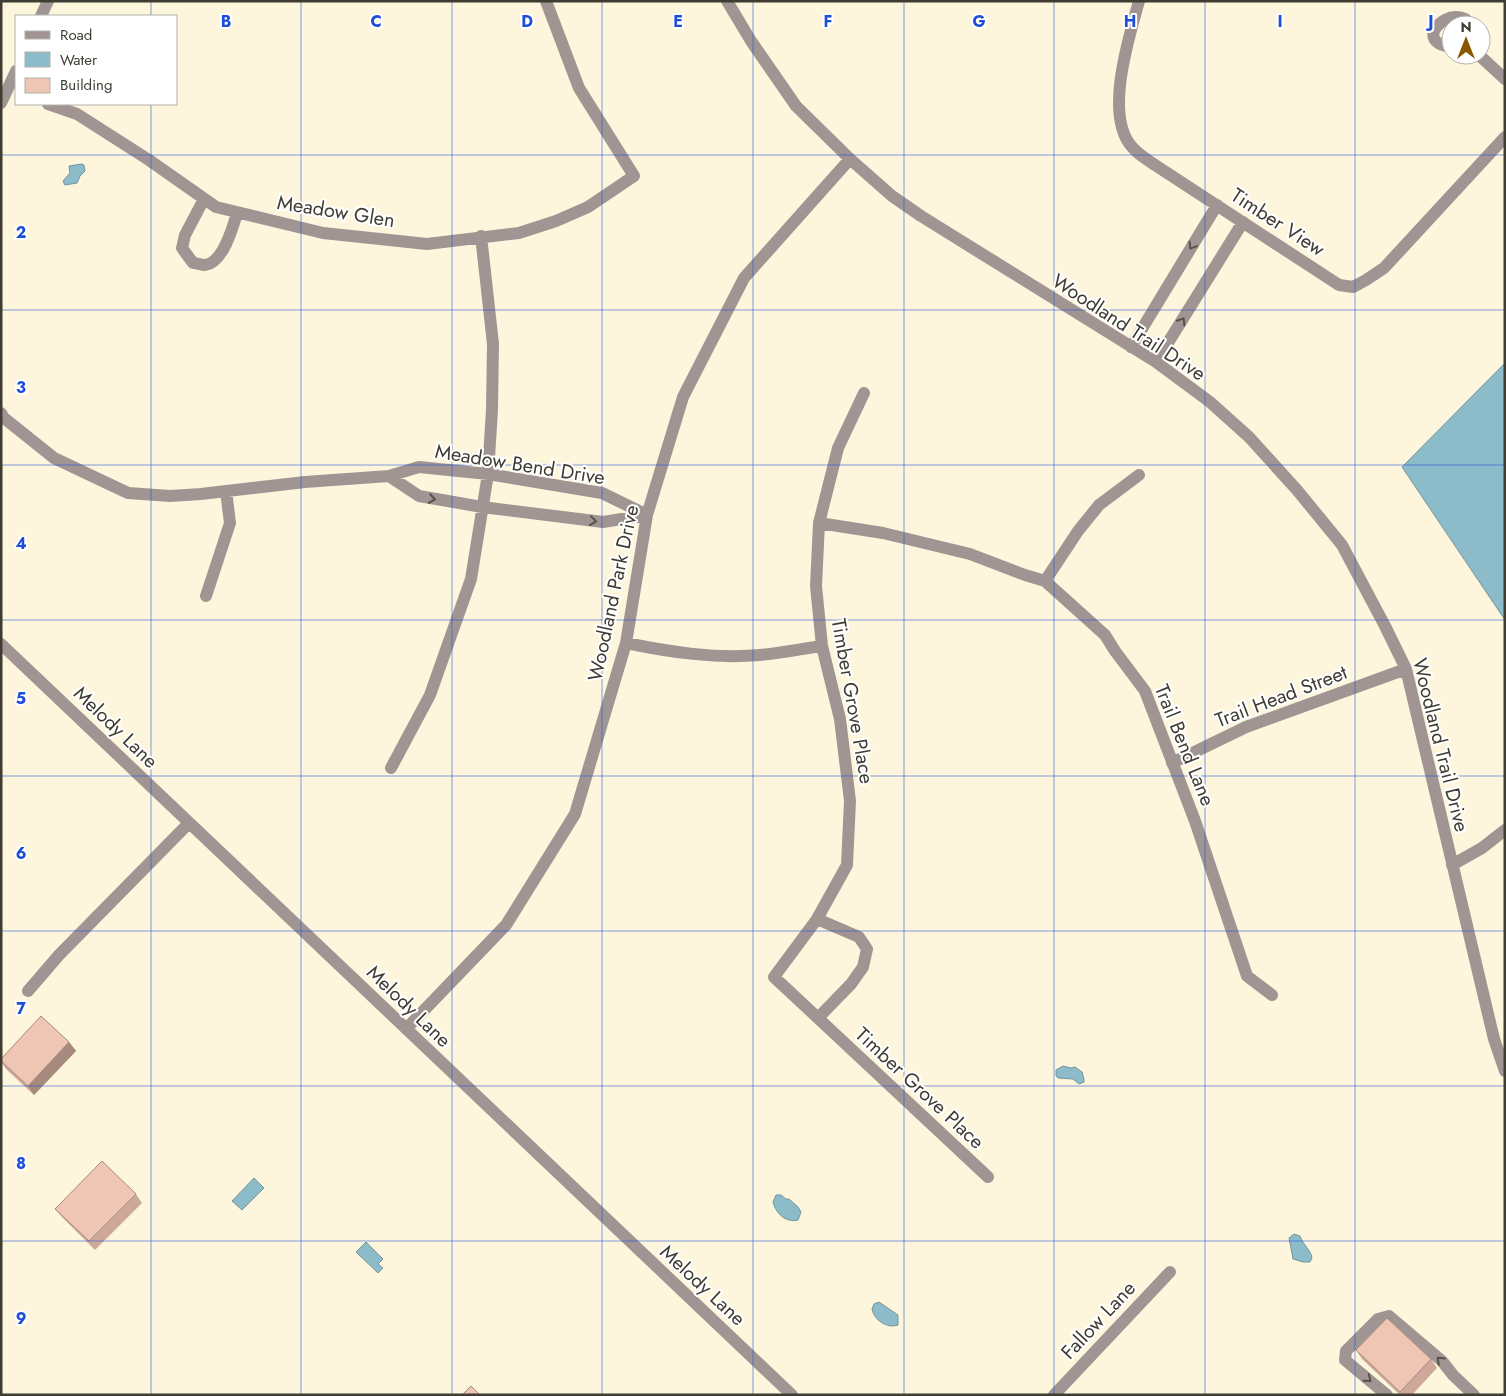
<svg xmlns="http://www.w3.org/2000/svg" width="1506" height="1396" font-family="Jost,sans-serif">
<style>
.water{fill:#8cbbca;stroke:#75959d}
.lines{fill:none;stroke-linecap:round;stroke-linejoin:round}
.minor{stroke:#a19593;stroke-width:12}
.wall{fill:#cea99b}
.shaded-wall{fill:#a78a7e}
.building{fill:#efc5b4;stroke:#a78a7e}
.oneway{stroke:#58524b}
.grid{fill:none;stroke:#1d4ed8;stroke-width:1;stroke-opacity:0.55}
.labels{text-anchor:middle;stroke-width:4;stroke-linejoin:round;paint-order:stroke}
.street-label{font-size:20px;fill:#3f3c33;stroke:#fff}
.grid-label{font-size:16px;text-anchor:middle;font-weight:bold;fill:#1d4ed8;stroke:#fff;stroke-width:4;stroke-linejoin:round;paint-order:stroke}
</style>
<rect width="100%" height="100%" fill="#fdf6dd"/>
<path class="water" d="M81,164L84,165L85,171L80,176L77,183L65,185L63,181L70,173L69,166Z
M1505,363V620L1402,467Z
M1063,1066L1071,1068L1075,1067L1082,1072L1084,1079V1082L1079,1084L1073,1079L1058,1078L1056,1076V1070Z
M254,1178L264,1188L242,1210L232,1201Z
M776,1195H781L786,1199H789L798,1207L801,1212L798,1220C786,1223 776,1214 773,1202Z
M1294,1234L1300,1236C1303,1245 1311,1250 1312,1258L1310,1262H1303L1293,1259L1289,1238Z
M366,1242L383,1259L378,1264L383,1268L378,1273L356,1252Z
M879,1302L898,1315V1325C887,1329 874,1320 872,1309L874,1304Z"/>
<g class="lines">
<path class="minor" d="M727,1L751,41L796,106L850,159L892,196L921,216L1156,362L1210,402L1249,437L1297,490L1342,545L1385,626L1406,669L1494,1039L1505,1071
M1139,1C1129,38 1103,117 1133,148C1139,155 1148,160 1155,165L1339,285L1353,287L1366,280L1384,268L1505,137
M41,16L48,1
M1451,47C1408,41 1455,0 1471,25
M1479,55L1505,79
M1,103L16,71
M48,104L77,114L149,160L216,207L323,233L427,244L519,233L556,221L588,207L634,176L579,88L546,1
M204,199L185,235L182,248L193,263C197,263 201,265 205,265C223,263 233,227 237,213
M1131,347L1217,205
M1156,362L1243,222
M864,393L838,448L819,523L816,586L822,646L840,719L850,801L847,865L817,919L774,977L988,1177
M1,413L4,418L54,458L128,493L170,496L201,494L305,482L389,476L419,467L488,474L602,493L647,515
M389,476L419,496L482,507L603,522L647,515
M819,523L883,533L970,554L1025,575L1045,581L1105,635L1115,651L1145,691L1195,821L1247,976L1272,995
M1045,581L1078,531L1099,505L1139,475
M206,596L230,523L226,491
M626,643C670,652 715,659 760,655C781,653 801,649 822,646
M1,644L792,1395
M1172,763L1246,727L1406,669
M391,768L430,695L471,579L488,474L492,410L493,344L481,236
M1452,865L1482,848L1505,830
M817,919L859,937L867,949L863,967L851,984L818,1018
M28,991L59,955L189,823
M406,1029L506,925L575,814L626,643L647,515L683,397L744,278L850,159
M1054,1395L1170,1272
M1387,1395L1345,1360L1346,1351L1378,1319L1389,1316L1442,1361L1453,1375L1474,1395"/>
</g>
<path class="wall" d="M69,1042L76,1051L34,1095L6,1069L1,1061V1059Z
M136,1194L142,1203L95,1250L62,1217L55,1209Z
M1356,1350L1431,1359L1437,1368L1412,1395H1400L1362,1359Z"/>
<path class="shaded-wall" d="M69,1042L76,1051L34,1095L28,1086Z"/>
<path class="building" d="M41,1016L69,1042L28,1086L1,1061V1059Z
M102,1161L136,1194L89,1241L55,1209Z
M1387,1318L1431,1359L1400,1392L1356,1350Z
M471,1386L480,1395H462Z"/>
<defs><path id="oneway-chevron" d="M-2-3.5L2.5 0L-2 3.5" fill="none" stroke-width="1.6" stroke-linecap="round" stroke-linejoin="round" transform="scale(1.25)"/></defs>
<g class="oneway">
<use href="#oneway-chevron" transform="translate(1192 246) rotate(121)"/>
<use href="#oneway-chevron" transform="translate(1182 321) rotate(-58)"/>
<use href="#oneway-chevron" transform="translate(432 499) rotate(9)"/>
<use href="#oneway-chevron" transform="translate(593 521) rotate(7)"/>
<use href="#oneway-chevron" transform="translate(1440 1360) rotate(-136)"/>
<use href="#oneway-chevron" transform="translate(1368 1379) rotate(39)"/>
</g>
<path class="grid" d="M151,1V16M301,1V1395M452,1V1395M602,1V1395M753,1V1395M904,1V1395M1054,1V1395M1205,1V1395M1355,1V1395M151,104V1395M1,155H1505M1,310H1505M1,465H1505M1,620H1505M1,776H1505M1,931H1505M1,1086H1505M1,1241H1505"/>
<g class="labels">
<g class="street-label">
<text transform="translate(336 211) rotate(9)" y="7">Meadow Glen</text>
<text transform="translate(1278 222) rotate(33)" y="7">Timber View</text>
<text transform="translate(1129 327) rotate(33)" y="7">Woodland Trail Drive</text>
<text transform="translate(520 464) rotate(9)" y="7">Meadow Bend Drive</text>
<text transform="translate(613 593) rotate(-78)" y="7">Woodland Park Drive</text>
<text transform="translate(1281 696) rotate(-21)" y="7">Trail Head Street</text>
<text transform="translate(853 701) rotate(80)" y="7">Timber Grove Place</text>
<text transform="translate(116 727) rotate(44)" y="7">Melody Lane</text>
<text transform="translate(1185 745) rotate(68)" y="7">Trail Bend Lane</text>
<text transform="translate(1441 745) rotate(76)" y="7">Woodland Trail Drive</text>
<text transform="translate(409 1006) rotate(44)" y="7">Melody Lane</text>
<text transform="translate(920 1088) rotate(43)" y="7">Timber Grove Place</text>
<text transform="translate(703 1285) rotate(43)" y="7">Melody Lane</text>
<text transform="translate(1098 1320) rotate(-47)" y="7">Fallow Lane</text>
</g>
</g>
<g class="grid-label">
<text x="226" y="27">B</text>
<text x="376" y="27">C</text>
<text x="527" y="27">D</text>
<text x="678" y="27">E</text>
<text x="828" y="27">F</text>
<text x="979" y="27">G</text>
<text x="1130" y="27">H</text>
<text x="1280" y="27">I</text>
<text x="1431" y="27">J</text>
<text x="21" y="238">2</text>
<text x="21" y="393">3</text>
<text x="21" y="549">4</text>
<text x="21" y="704">5</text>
<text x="21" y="859">6</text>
<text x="21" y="1014">7</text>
<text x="21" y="1169">8</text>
<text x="21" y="1324">9</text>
</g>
<rect width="1506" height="1396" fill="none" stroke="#3f3c33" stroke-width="5"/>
<rect x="15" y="15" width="162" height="90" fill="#ffffff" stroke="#b2b1ad"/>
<rect x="25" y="31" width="25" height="8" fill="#a19593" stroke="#b2b1ad"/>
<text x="60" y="40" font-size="15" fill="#3f3c33">Road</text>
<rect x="25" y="52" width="25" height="15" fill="#8cbbca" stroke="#b2b1ad"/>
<text x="60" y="65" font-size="15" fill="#3f3c33">Water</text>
<rect x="25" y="78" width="25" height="15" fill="#efc5b4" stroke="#b2b1ad"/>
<text x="60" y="90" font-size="15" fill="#3f3c33">Building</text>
<g transform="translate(1466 40)"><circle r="24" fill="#ffffff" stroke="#b2b1ad"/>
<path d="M0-4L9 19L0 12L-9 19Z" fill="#895700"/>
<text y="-8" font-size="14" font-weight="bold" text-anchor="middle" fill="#3f3c33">N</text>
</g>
</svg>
